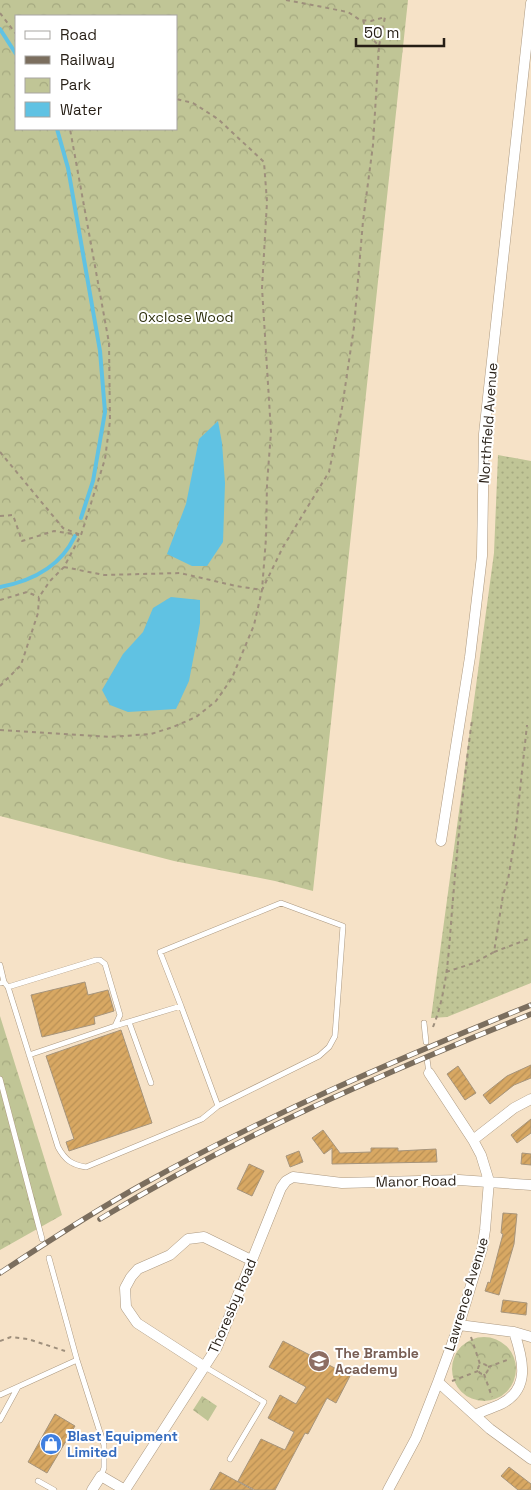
<svg xmlns="http://www.w3.org/2000/svg" width="531" height="1490" font-family="'Space Grotesk',sans-serif">
<style>
.grass{fill:url(#grass-dots)}
.park{fill:url(#park-crowns);fill-rule:evenodd}
.water{fill:#60c2e3}
.lines{fill:none;stroke-linecap:round;stroke-linejoin:round}
.stream{stroke:#60c2e3;stroke-width:4}
.building{fill:url(#building-hatch);stroke:#a6947b}
.lane-casing{stroke:#ac9981;stroke-width:6}
.street-casing{stroke:#ac9981;stroke-width:11}
.path{stroke:#9e8f7c;stroke-width:2;stroke-dasharray:4 4;stroke-linecap:butt}
.lane{stroke:#fff;stroke-width:5}
.street{stroke:#fff;stroke-width:10}
.rail-casing{stroke:#7b6e5e;stroke-width:5.5}
.rail{stroke:#fff;stroke-width:4;stroke-dasharray:11;stroke-linecap:butt}
.labels{text-anchor:middle;stroke-width:4;stroke-linejoin:round;paint-order:stroke}
.park-label{font-size:14px;fill:#2e300d;stroke:#fff}
.street-label{font-size:14px;fill:#261e15;stroke:#fff}
.education-label{font-size:14px;font-weight:bold;fill:#785e54;stroke:#fff;text-anchor:start}
.shop-label{font-size:14px;font-weight:bold;fill:#366cbe;stroke:#fff;text-anchor:start}
</style>
<defs>
<pattern id="grass-dots" width="8" height="8" patternUnits="userSpaceOnUse" patternTransform="scale(1.25)"><rect width="8" height="8" fill="#c0c596"/><path d="M2 2h.1M6 6h.1" fill="none" stroke="#a5a980" stroke-width="1.8" stroke-linecap="round"/></pattern>
<pattern id="park-crowns" width="20" height="18" patternUnits="userSpaceOnUse" patternTransform="scale(1.25)"><rect width="20" height="18" fill="#c0c596"/><path d="M2 6a3 3 0 1 1 6 0M12 15a3 3 0 1 1 6 0" fill="none" stroke="#a5a980"/></pattern>
<pattern id="building-hatch" width="6" height="6" patternUnits="userSpaceOnUse" patternTransform="scale(1.25)"><rect width="6" height="6" fill="#d8a863"/><path d="M-1 1l2-2M0 6l6-6M5 7l2-2" fill="none" stroke="#b99055"/></pattern>
</defs>
<rect width="100%" height="100%" fill="#f6e2c7"/>
<path class="grass" d="M498,455L531,461V983L447,1017L431,1018L494,553Z"/>
<path class="park" d="M0,0H408L313,891L275,881L174,861L0,816ZM16,16H176V129H16Z
M0,1016L62,1215L0,1250Z
M452 1369a32 32 0 1 1 64 0a32 32 0 1 1-64 0Z
M202,1396L217,1406L208,1421L193,1410Z"/>
<path class="water" d="M218,421L222,443L225,483L223,542L207,566H192L167,554L186,504L199,439Z
M171,597L200,600V623L189,681L176,709L128,712L110,705L102,690L123,654L143,632L153,608Z"/>
<g class="lines">
<path class="stream" d="M0,29L16,54
M57,129L68,168L100,351L105,412L93,481L81,518
M0,587C32,581 61,566 75,536"/>
</g>
<path class="building" d="M85,982L88,995L108,990L114,1011L94,1017L95,1024L42,1037L31,995Z
M121,1030L152,1123L69,1151L66,1142L74,1139L46,1056Z
M531,1065V1078L514,1085L490,1104L483,1095L507,1076Z
M458,1066L476,1093L465,1100L447,1074Z
M531,1119V1133L517,1143L511,1135Z
M323,1130L340,1153L371,1152V1148H398V1151L436,1149L437,1162L332,1164V1148L324,1154L312,1138Z
M299,1151L303,1162L290,1167L286,1156Z
M522,1153L531,1154V1165L521,1164Z
M249,1164L264,1171L252,1196L237,1189Z
M503,1213L517,1214L514,1244L499,1295L485,1291L488,1282L490,1283L503,1234L501,1233Z
M503,1300L527,1303L526,1315L501,1312Z
M283,1341L350,1376L336,1403L327,1398L308,1434L305,1433L275,1490H255L238,1481L261,1439L285,1450L294,1432L268,1418L280,1395L296,1404L306,1387L269,1367Z
M55,1414L75,1426L47,1473L28,1462Z
M509,1467L531,1484V1490H518L501,1476Z
M220,1472L253,1490H210Z"/>
<g class="lines">
<g class="lane-casing">
<path id="lane" d="M0,965L4,982
M0,983L4,982L8,987L58,1147C65,1160 72,1165 86,1167L202,1119L218,1106
M8,987L96,960H100L105,964L120,1015L115,1026L29,1055
M129,1022L151,1083
M424,1023L426,1042
M115,1026L181,1006L218,1106L319,1056L329,1047L335,1036L343,926L281,903L160,952L181,1006
M427,1059L429,1073
M0,1079L42,1239
M49,1258L77,1360L104,1445V1468L101,1476
M205,1367L264,1402L230,1459
M0,1395L77,1360
M0,1420L18,1387
M38,1481L54,1490"/>
</g>
<g class="street-casing">
<path id="street" d="M441,841L470,657L482,556L484,434L531,3
M473,1140L514,1108L531,1099
M459,1325L514,1332L531,1337
M205,1367L137,1323L126,1307L125,1288L131,1277L138,1269L170,1255L188,1239L204,1237L251,1260
M438,1382L490,1429L531,1459
M475,1415C483,1411 492,1408 501,1404C531,1389 523,1359 514,1332
M92,1490L101,1476L125,1490
M125,1490L217,1347L281,1188L286,1181L293,1177L342,1183L459,1180L531,1185
M388,1490L416,1438L438,1382L459,1325L482,1249L485,1230L489,1181L481,1155L473,1140L429,1073"/>
</g>
<path class="path" d="M286,0L348,12L360,20L371,21L385,17L379,46L367,33L363,20
M0,13L16,34
M0,452L63,528L81,535
M0,516L13,515L22,541L54,531L79,535
M64,567L104,575L180,573L236,586L262,590L283,547L329,472L342,408L354,327L363,221L373,145L379,46
M0,600L27,592L39,597
M0,686L21,665L38,613L39,597L50,581L64,567L81,535L105,459L110,421L109,343L70,129
M0,730L110,737L151,734L173,727L196,717L216,701L232,678L254,625L262,590L266,538L267,484L271,432L262,288L267,202L264,162L218,119L193,103L176,99
M494,952L531,938
M446,972L474,963L494,952L503,895L508,880L515,837L527,725
M433,1027C449,987 449,941 453,899C458,839 464,779 472,720
M471,1337L480,1364
M0,1341L11,1337L28,1339L65,1351
M478 1369a5 5 0 1 1 10 0a5 5 0 1 1-10 0Z
M488,1367L510,1359
M484,1374L492,1397
M452,1381L478,1371"/>
<use href="#lane" class="lane"/>
<use href="#street" class="street"/>
<g class="rail-casing">
<path id="rail" d="M100,1219C237,1136 384,1073 531,1014
M0,1273C47,1242 96,1210 145,1183C269,1114 400,1058 531,1005"/>
</g>
<use href="#rail" class="rail"/>
</g>
<defs>
<g id="school-disc" transform="scale(1.125)"><circle r="9.5" fill="#8d6e63" stroke="#fff"/><path d="M0-5L7-2L0 1L-7-2ZM-4 1L0 2.5L4 1V4Q0 6-4 4Z" fill="#fff"/></g>
<g id="shop-disc" transform="scale(1.125)"><circle r="9.5" fill="#3f7fe0" stroke="#fff"/><path d="M-5-2.5h2.3a2.7 3.5 0 0 1 5.4 0H5L5.5 6h-11ZM-1.5-2.5h3a1.5 2.3 0 0 0-3 0Z" fill="#fff"/></g>
</defs>
<g fill-rule="evenodd">
<use href="#school-disc" x="319" y="1361"/>
<use href="#shop-disc" x="51" y="1444"/>
</g>
<g class="labels">
<g class="park-label">
<text x="186" y="322">Oxclose Wood</text>
</g>
<g class="street-label">
<text transform="translate(488 423) rotate(-86)" y="5">Northfield Avenue</text>
<text transform="translate(416 1181) rotate(-1)" y="5">Manor Road</text>
<text transform="translate(466 1294) rotate(-73)" y="5">Lawrence Avenue</text>
<text transform="translate(232 1306) rotate(-67)" y="5">Thoresby Road</text>
</g>
<g class="education-label">
<text x="335" y="1358">The Bramble<tspan x="335" dy="16">Academy</tspan></text>
</g>
<g class="shop-label">
<text x="67" y="1441">Blast Equipment<tspan x="67" dy="16">Limited</tspan></text>
</g>
</g>
<rect x="15" y="15" width="162" height="115" fill="#ffffff" stroke="#a8a5a1"/>
<rect x="25" y="31" width="25" height="8" fill="#ffffff" stroke="#a8a5a1"/>
<text x="60" y="40" font-size="15" fill="#261e15">Road</text>
<rect x="25" y="56" width="25" height="8" fill="#7b6e5e" stroke="#a8a5a1"/>
<text x="60" y="65" font-size="15" fill="#261e15">Railway</text>
<rect x="25" y="78" width="25" height="15" fill="url(#park-crowns)" stroke="#a8a5a1"/>
<text x="60" y="90" font-size="15" fill="#261e15">Park</text>
<rect x="25" y="102" width="25" height="15" fill="#60c2e3" stroke="#a8a5a1"/>
<text x="60" y="115" font-size="15" fill="#261e15">Water</text>
<path d="M356 38v8h88v-8" fill="none" stroke="#261e15" stroke-width="2.5"/>
<text x="364" y="38" font-size="15" fill="#261e15" stroke="#ffffff" stroke-width="4" paint-order="stroke">50 m</text>
</svg>
